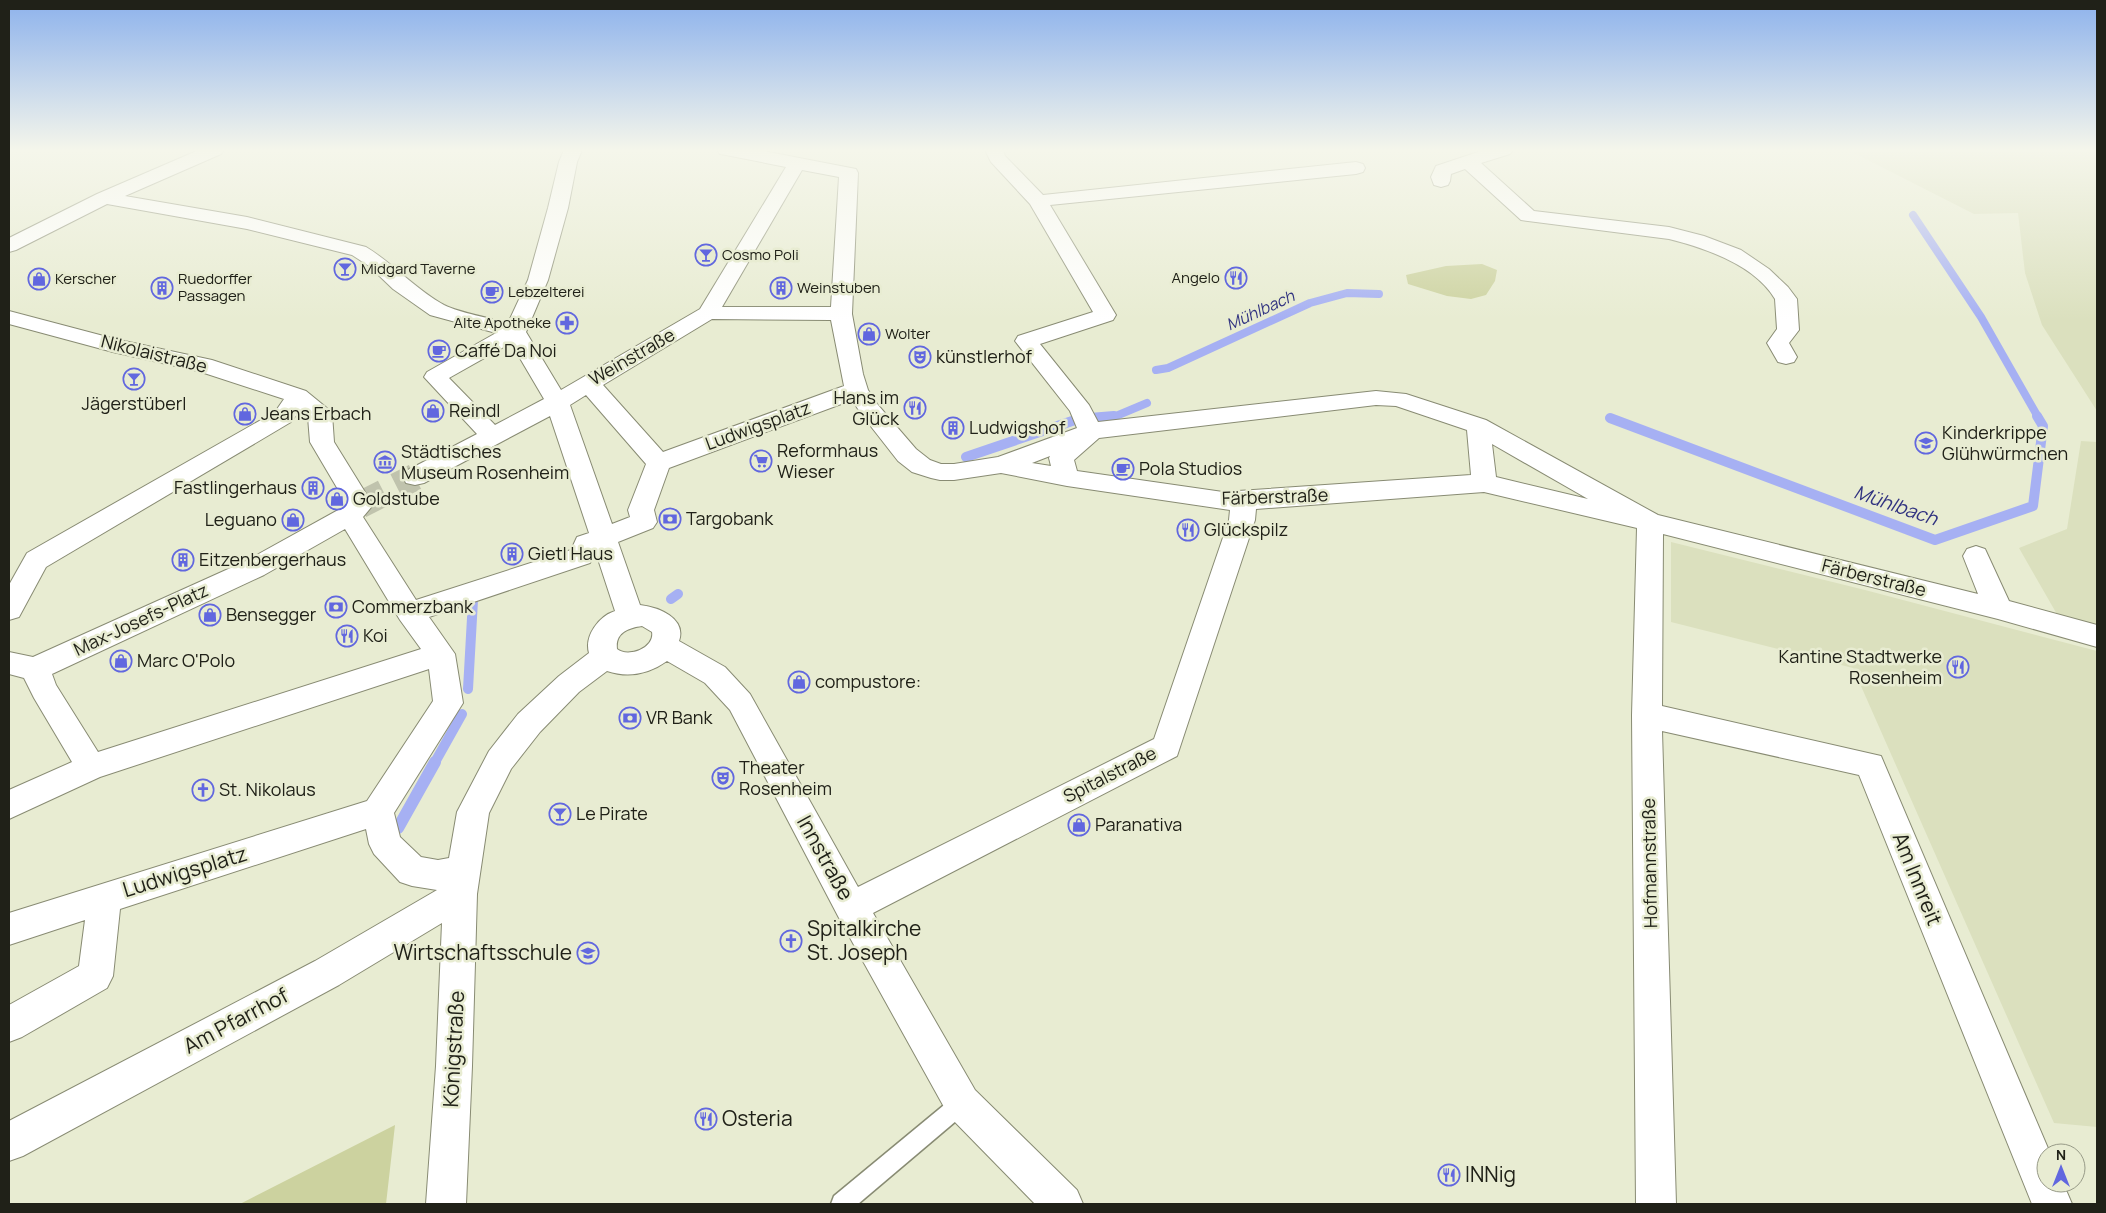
<svg xmlns="http://www.w3.org/2000/svg" width="2106" height="1213" font-family="Manrope,sans-serif">
<style>
.built{fill:#dbe0be}
.green{fill:#ccd29f}
.lines{fill:none;stroke-linecap:round;stroke-linejoin:round}
.stream-far2{stroke:#a6b0f3;stroke-width:8}
.stream-far1{stroke:#a6b0f3;stroke-width:10}
.stream{stroke:#a6b0f3;stroke-width:12}
.street-tunnel{stroke:#c0c3ad;stroke-width:27;stroke-dasharray:27 14;stroke-linecap:butt}
.lane-casing{stroke:#888b73;stroke-width:3}
.street-casing{stroke:#888b73;stroke-width:2}
.lane{fill:#fff;fill-rule:evenodd}
.street{fill:#fff;fill-rule:evenodd}
.labels{text-anchor:middle;stroke-width:5;stroke-linejoin:round;paint-order:stroke}
.far-poi-label{font-size:15px;fill:#202118;stroke:#e8ecd2;text-anchor:start}
.far-water-label{font-size:16px;font-style:italic;fill:#313380;stroke:#e8ecd2}
.poi-label{font-size:18px;fill:#202118;stroke:#e8ecd2;text-anchor:start}
.street-label{font-size:18px;fill:#202118;stroke:#e8ecd2}
.water-label{font-size:19px;font-style:italic;fill:#313380;stroke:#e8ecd2}
.near-street-label{font-size:21px;fill:#202118;stroke:#e8ecd2}
.near-poi-label{font-size:21px;fill:#202118;stroke:#e8ecd2;text-anchor:start}
</style>
<rect width="100%" height="100%" fill="#e8ecd2"/>
<path class="built" d="M1848,150H2097V411L2042,325L2025,273L2018,213L1974,214Z
M2081,441L2097,442V625L2058,616L2019,548L2067,529Z
M1671,542L1865,590L2097,651V1127L2054,1123L1853,668L1671,622Z"/>
<path class="green" d="M1482,264L1497,270L1495,281L1486,295L1471,299L1447,296L1408,284L1406,275L1446,266Z
M395,1125L386,1204H240Z"/>
<g class="lines">
<path class="stream-far2" d="M1913,215L1981,317L2038,417
M1156,370L1168,368L1310,303L1347,293L1379,294
M1098,417L1116,416L1147,403"/>
<path class="stream-far1" d="M1610,418L1935,540L2033,506L2043,426L2037,416
M966,457L1078,419L1114,416
M671,599L678,594
M468,689L473,600
M434,764L462,714"/>
<path class="stream" d="M398,828L435,762"/>
<path class="street-tunnel" d="M360,505L415,477"/>
<g class="lane-casing">
<path id="lane" d="M962,1093L969,1096L972,1103L969,1110L858,1204H831L834,1196L955,1096Z"/>
</g>
<g class="street-casing">
<path id="street" d="M199,150H224L221,154L125,196L247,217L366,247C394,264 415,289 444,305C460,313 490,318 508,323L528,280L548,208L559,162L564,150H582L577,162L568,208L548,280L526,332L561,390L700,309L786,167L726,155L720,154L717,150H758L856,169L858,173L852,314L863,374L868,390L878,405L916,449L930,460L941,464H954L998,457L1077,428L1070,411L1015,341L1018,336L1093,312L1030,204L991,162L985,150H1003L1005,156L1043,195L1356,162L1363,164L1365,168L1363,172L1356,174L1050,205L1116,315L1113,320L1040,344L1089,405L1098,422L1376,391L1406,394L1486,420L1658,515L1978,594L1963,556L1967,549L1976,546L1985,549L2009,601L2097,625V647L1998,619L1663,534L1662,706L1881,756L2050,1153H2046V1183H2063L2072,1204H2032L1859,775L1662,731L1676,1204H1636L1632,715L1637,528L1484,492L1256,509L1255,520L1177,756L873,913L975,1090L1077,1190L1083,1204H1035L949,1116L839,918L730,710L705,683L667,661C649,674 628,678 607,671L579,692L540,732L511,769L489,813L477,894L472,1066L466,1204H426L436,1066L442,923L339,985L23,1156L9,1161V1121L315,961L437,890L412,886L400,882L374,854L369,844L366,829L120,909L113,976L107,988L22,1037L9,1042V1005L79,966L85,920L9,945V913L367,801L433,701L429,669L100,777L9,819V790L72,762L34,698L24,678L9,674V652L33,657L246,561L340,509L346,503L310,442L308,417L300,410L291,422L46,567L19,617L9,620V585L27,553L275,412L284,399L198,371L113,352L9,324V311L115,339L212,360L306,391L328,409L332,414L334,442L373,505L363,517L416,600L571,550L577,537L589,533L550,416L424,483L415,485L406,483L403,477L406,471L477,434L424,377L427,372L496,333L430,315L393,289L369,266L352,255L247,229L107,204L16,250L9,252V238L97,194ZM802,170L839,177L831,307H722ZM712,319L831,320L844,386L663,452L603,385ZM511,343L544,399L495,425L449,378ZM586,395L646,464L628,510L630,517L612,524L570,405ZM852,400L862,415L898,461L912,472L931,478L940,480H954L1001,473L1067,486L1230,510L1229,520L1154,739L858,887L750,694L725,667L679,641C687,618 658,607 640,605L618,542L653,528L657,522L654,510L669,468ZM1376,405L1396,406L1467,430L1471,475L1223,492L1077,471L1074,460L1099,438ZM1492,444L1588,499L1496,477ZM1050,456L1049,458L1051,466L1032,463ZM345,529L400,620L421,649L98,752L56,685L52,674L264,575ZM596,553L615,611C599,616 584,636 589,653L559,676L518,714L489,751L457,812L449,858L438,860L421,857L400,837L394,813L463,703L455,654L429,617L590,563ZM642,626L652,632C655,648 628,658 617,649C615,633 628,628 642,626Z
M1484,150H1513L1510,154L1481,163L1534,211L1669,227L1704,236L1741,250L1769,269L1788,287L1797,299L1799,330L1789,343L1797,357L1794,362L1786,364L1778,362L1767,343L1777,329L1775,299C1755,265 1705,248 1669,239L1521,220L1465,169L1451,174L1450,181L1448,185L1441,187L1434,185L1431,177L1436,166Z"/>
</g>
<use href="#lane" class="lane"/>
<use href="#street" class="street"/>
</g>
<linearGradient id="sky" x2="0" y2="1"><stop stop-color="#8db2ec"/><stop offset="0.47" stop-color="#f5f6eb"/><stop offset="1" stop-color="#f5f6eb" stop-opacity="0"/></linearGradient>
<rect width="2106" height="320" fill="url(#sky)"/>
<defs>
<g id="bar-ring" transform="scale(1.125)"><circle r="9.5" fill="#e8ecd2" stroke="#6167df" stroke-width="1.5"/><path d="M-6-5H6L.8 .8V4.5H3.5V6h-7V4.5H-.8V.8Z" fill="#6167df"/></g>
<g id="restaurant-ring" transform="scale(1.125)"><circle r="9.5" fill="#e8ecd2" stroke="#6167df" stroke-width="1.5"/><path d="M-5-6h1v4h1v-4h1v4h1v-4h1v5L-1.5 .5V6h-2V.5L-5-1ZM5-6V6H3V1.5H1.5Q1.5-4 5-6Z" fill="#6167df"/></g>
<g id="shop-ring" transform="scale(1.125)"><circle r="9.5" fill="#e8ecd2" stroke="#6167df" stroke-width="1.5"/><path d="M-5-2.5h2.3a2.7 3.5 0 0 1 5.4 0H5L5.5 6h-11ZM-1.5-2.5h3a1.5 2.3 0 0 0-3 0Z" fill="#6167df"/></g>
<g id="building-ring" transform="scale(1.125)"><circle r="9.5" fill="#e8ecd2" stroke="#6167df" stroke-width="1.5"/><path d="M-4-6H4V6H1V3H-1V6H-4ZM-2.5-4.3h1.7v1.8h-1.7ZM.8-4.3h1.7v1.8H.8ZM-2.5-1h1.7V.8h-1.7ZM.8-1h1.7V.8H.8Z" fill="#6167df"/></g>
<g id="cafe-ring" transform="scale(1.125)"><circle r="9.5" fill="#e8ecd2" stroke="#6167df" stroke-width="1.5"/><path d="M-5.5-4.5H6V0H3Q3 3.5 0 3.5H-2.5Q-5.5 3.5-5.5 0ZM3-3.2v2h1.7v-2ZM-6 4.5H4V6H-6Z" fill="#6167df"/></g>
<g id="pharmacy-ring" transform="scale(1.125)"><circle r="9.5" fill="#e8ecd2" stroke="#6167df" stroke-width="1.5"/><path d="M-2-6h4v4h4v4h-4v4h-4v-4h-4v-4h4Z" fill="#6167df"/></g>
<g id="theatre-ring" transform="scale(1.125)"><circle r="9.5" fill="#e8ecd2" stroke="#6167df" stroke-width="1.5"/><path d="M-5-5.5Q0-4 5-5.5V0Q5 5 0 6Q-5 5-5 0ZM-3.3-2.5H-1v1.5H-3.3ZM1-2.5H3.3v1.5H1ZM-2.8 1Q0 5.5 2.8 1Z" fill="#6167df"/></g>
<g id="school-ring" transform="scale(1.125)"><circle r="9.5" fill="#e8ecd2" stroke="#6167df" stroke-width="1.5"/><path d="M0-5L7-2L0 1L-7-2ZM-4 1L0 2.5L4 1V4Q0 6-4 4Z" fill="#6167df"/></g>
<g id="supermarket-ring" transform="scale(1.125)"><circle r="9.5" fill="#e8ecd2" stroke="#6167df" stroke-width="1.5"/><path d="M-6-5.5h2.5l.6 2H6L4.5 2H-2.5L-4.4-4H-6ZM-1.5 3.2a1.3 1.3 0 1 0 .1 0ZM3 3.2a1.3 1.3 0 1 0 .1 0Z" fill="#6167df"/></g>
<g id="museum-ring" transform="scale(1.125)"><circle r="9.5" fill="#e8ecd2" stroke="#6167df" stroke-width="1.5"/><path d="M0-6L6-3V-2H-6V-3ZM-5-1h2V3h-2ZM-1-1h2V3h-2ZM3-1h2V3H3ZM-6 4H6V6H-6Z" fill="#6167df"/></g>
<g id="bank-ring" transform="scale(1.125)"><circle r="9.5" fill="#e8ecd2" stroke="#6167df" stroke-width="1.5"/><path d="M-6-4H6V4H-6ZM0-2.3a2.3 2.3 0 1 0 0 4.6a2.3 2.3 0 1 0 0-4.6Z" fill="#6167df"/></g>
<g id="church-ring" transform="scale(1.125)"><circle r="9.5" fill="#e8ecd2" stroke="#6167df" stroke-width="1.5"/><path d="M-1.2-6h2.4v3.5h3.3v2.4h-3.3V6h-2.4V-.1h-3.3v-2.4h3.3Z" fill="#6167df"/></g>
</defs>
<g fill-rule="evenodd">
<use href="#bar-ring" x="706" y="255"/>
<use href="#bar-ring" x="345" y="269"/>
<use href="#restaurant-ring" x="1236" y="278"/>
<use href="#shop-ring" x="39" y="279"/>
<use href="#building-ring" x="162" y="288"/>
<use href="#building-ring" x="781" y="288"/>
<use href="#cafe-ring" x="492" y="292"/>
<use href="#pharmacy-ring" x="567" y="323"/>
<use href="#shop-ring" x="869" y="334"/>
<use href="#cafe-ring" x="439" y="351"/>
<use href="#theatre-ring" x="920" y="357"/>
<use href="#bar-ring" x="134" y="379"/>
<use href="#restaurant-ring" x="915" y="408"/>
<use href="#shop-ring" x="433" y="411"/>
<use href="#shop-ring" x="245" y="414"/>
<use href="#building-ring" x="953" y="428"/>
<use href="#school-ring" x="1926" y="443"/>
<use href="#supermarket-ring" x="761" y="461"/>
<use href="#museum-ring" x="385" y="462"/>
<use href="#cafe-ring" x="1123" y="469"/>
<use href="#building-ring" x="313" y="488"/>
<use href="#shop-ring" x="337" y="499"/>
<use href="#bank-ring" x="670" y="519"/>
<use href="#shop-ring" x="293" y="520"/>
<use href="#restaurant-ring" x="1188" y="530"/>
<use href="#building-ring" x="512" y="554"/>
<use href="#building-ring" x="183" y="560"/>
<use href="#bank-ring" x="336" y="607"/>
<use href="#shop-ring" x="210" y="615"/>
<use href="#restaurant-ring" x="347" y="636"/>
<use href="#shop-ring" x="121" y="661"/>
<use href="#restaurant-ring" x="1958" y="667"/>
<use href="#shop-ring" x="799" y="682"/>
<use href="#bank-ring" x="630" y="718"/>
<use href="#theatre-ring" x="723" y="778"/>
<use href="#church-ring" x="203" y="790"/>
<use href="#bar-ring" x="560" y="814"/>
<use href="#shop-ring" x="1079" y="825"/>
<use href="#church-ring" x="791" y="941"/>
<use href="#school-ring" x="588" y="953"/>
<use href="#restaurant-ring" x="706" y="1119"/>
<use href="#restaurant-ring" x="1449" y="1175"/>
</g>
<g class="labels">
<g class="far-poi-label">
<text x="722" y="260">Cosmo Poli</text>
<text x="361" y="274">Midgard Taverne</text>
<text x="1220" y="283" text-anchor="end">Angelo</text>
<text x="55" y="284">Kerscher</text>
<text x="178" y="284">Ruedorffer<tspan x="178" dy="17">Passagen</tspan></text>
<text x="797" y="293">Weinstuben</text>
<text x="508" y="297">Lebzelterei</text>
<text x="551" y="328" text-anchor="end">Alte Apotheke</text>
<text x="885" y="339">Wolter</text>
</g>
<g class="far-water-label">
<text transform="translate(1260 310) rotate(-25)" y="6">Mühlbach</text>
</g>
<g class="poi-label">
<text x="455" y="357">Caffé Da Noi</text>
<text x="936" y="363">künstlerhof</text>
<text x="899" y="404" text-anchor="end">Hans im<tspan x="899" dy="21">Glück</tspan></text>
<text x="134" y="410" text-anchor="middle">Jägerstüberl</text>
<text x="449" y="417">Reindl</text>
<text x="261" y="420">Jeans Erbach</text>
<text x="969" y="434">Ludwigshof</text>
<text x="1942" y="439">Kinderkrippe<tspan x="1942" dy="21">Glühwürmchen</tspan></text>
<text x="777" y="457">Reformhaus<tspan x="777" dy="21">Wieser</tspan></text>
<text x="401" y="458">Städtisches<tspan x="401" dy="21">Museum Rosenheim</tspan></text>
<text x="1139" y="475">Pola Studios</text>
<text x="297" y="494" text-anchor="end">Fastlingerhaus</text>
<text x="353" y="505">Goldstube</text>
<text x="686" y="525">Targobank</text>
<text x="277" y="526" text-anchor="end">Leguano</text>
<text x="1204" y="536">Glückspilz</text>
<text x="528" y="560">Gietl Haus</text>
<text x="199" y="566">Eitzenbergerhaus</text>
<text x="352" y="613">Commerzbank</text>
<text x="226" y="621">Bensegger</text>
<text x="363" y="642">Koi</text>
<text x="1942" y="663" text-anchor="end">Kantine Stadtwerke<tspan x="1942" dy="21">Rosenheim</tspan></text>
<text x="137" y="667">Marc O'Polo</text>
<text x="815" y="688">compustore:</text>
<text x="646" y="724">VR Bank</text>
<text x="739" y="774">Theater<tspan x="739" dy="21">Rosenheim</tspan></text>
<text x="219" y="796">St. Nikolaus</text>
<text x="576" y="820">Le Pirate</text>
<text x="1095" y="831">Paranativa</text>
</g>
<g class="street-label">
<text transform="translate(154 354) rotate(14)" y="6">Nikolaistraße</text>
<text transform="translate(632 357) rotate(-30)" y="6">Weinstraße</text>
<text transform="translate(758 426) rotate(-20)" y="6">Ludwigsplatz</text>
<text transform="translate(1275 497) rotate(-2)" y="6">Färberstraße</text>
<text transform="translate(1874 578) rotate(14)" y="6">Färberstraße</text>
<text transform="translate(141 620) rotate(-25)" y="6">Max-Josefs-Platz</text>
<text transform="translate(1110 775) rotate(-27)" y="6">Spitalstraße</text>
<text transform="translate(1650 863) rotate(-91)" y="6">Hofmannstraße</text>
</g>
<g class="water-label">
<text transform="translate(1896 505) rotate(19)" y="7">Mühlbach</text>
</g>
<g class="near-street-label">
<text transform="translate(825 858) rotate(61)" y="7">Innstraße</text>
<text transform="translate(185 872) rotate(-17)" y="7">Ludwigsplatz</text>
<text transform="translate(1917 879) rotate(68)" y="7">Am Innreit</text>
<text transform="translate(236 1021) rotate(-28)" y="7">Am Pfarrhof</text>
<text transform="translate(454 1049) rotate(-87)" y="7">Königstraße</text>
</g>
<g class="near-poi-label">
<text x="807" y="936">Spitalkirche<tspan x="807" dy="24">St. Joseph</tspan></text>
<text x="572" y="960" text-anchor="end">Wirtschaftsschule</text>
<text x="722" y="1126">Osteria</text>
<text x="1465" y="1182">INNig</text>
</g>
</g>
<rect width="2106" height="1213" fill="none" stroke="#202118" stroke-width="20"/>
<g transform="translate(2061 1168)"><circle r="24" fill="#e8ecd2" stroke="#989b88"/>
<path d="M0-4L9 19L0 12L-9 19Z" fill="#6167df"/>
<text y="-8" font-size="14" font-weight="bold" text-anchor="middle" fill="#202118">N</text>
</g>
</svg>
